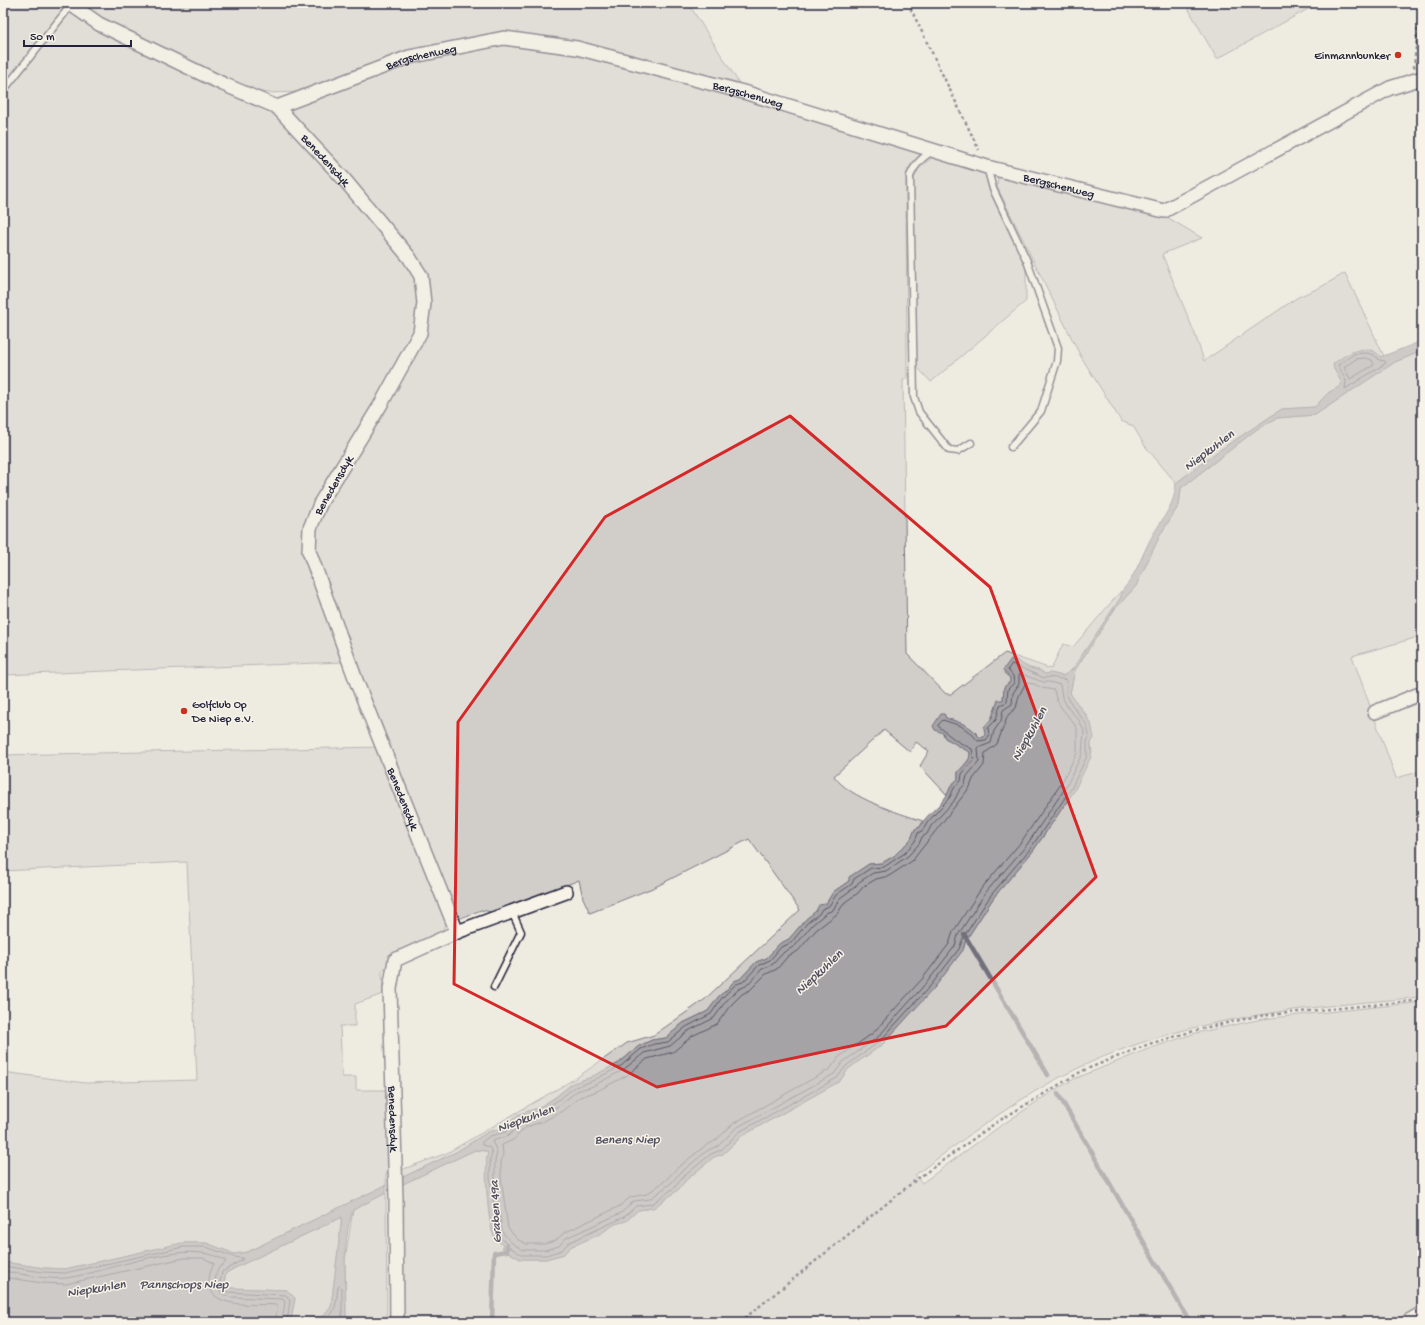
<svg xmlns="http://www.w3.org/2000/svg" width="1425" height="1325" font-family="'Gochi Hand',sans-serif">
<style>
.green{fill:#d1cdc9;stroke:#7a7882}
.water{fill:#a6a3a6;stroke:#716f7b;fill-rule:evenodd}
.lines{fill:none;stroke-linecap:round;stroke-linejoin:round}
.shore{stroke:#575666;stroke-width:1}
.stream{stroke:#716f7b;stroke-width:4.5}
.service-casing{stroke:#22223b;stroke-width:9}
.minor-casing{stroke:#22223b;stroke-width:16}
.tertiary-casing{stroke:#22223b;stroke-width:19}
.path{stroke:#22223b;stroke-width:2.5;stroke-dasharray:3 3;stroke-linecap:butt}
.service{stroke:#f7f3e8;stroke-width:6}
.minor{stroke:#f7f3e8;stroke-width:13}
.tertiary{stroke:#f7f3e8;stroke-width:16}
.marked{fill:none;stroke:#d62828;stroke-width:3;stroke-linejoin:round}
.poi-dot{fill:#c8321e;stroke:#f7f3e8;stroke-width:1.5}
.labels{text-anchor:middle;stroke-width:3;stroke-linejoin:round;paint-order:stroke}
.poi-label{font-size:12px;fill:#22223b;stroke:#f7f3e8;text-anchor:end}
.street-label{font-size:12px;fill:#22223b;stroke:#f7f3e8}
.water-label{font-size:13px;font-style:italic;fill:#504f60;stroke:#f7f3e8}
</style>
<rect width="100%" height="100%" fill="#eeebe1"/>
<filter id="ink" filterUnits="userSpaceOnUse"><feTurbulence type="fractalNoise" baseFrequency=".025" numOctaves="2"/><feDisplacementMap in="SourceGraphic" scale="8" xChannelSelector="R" yChannelSelector="G"/><feConvolveMatrix kernelMatrix="1 2 1 2 8 2 1 2 1" color-interpolation-filters="sRGB"/></filter>
<g filter="url(#ink)">
<path class="green" d="M3,3H59L96,30L173,67L273,109L275,116L291,108L412,63L502,45L575,55L749,98L923,153C906,168 906,168 906,191L907,379L903,380L907,654L946,694H951L1005,653L1051,669L1063,644L1073,647L1121,591V597L1072,670C1060,681 1058,671 1045,674L1040,670L1028,668L1015,659L1004,673L1010,678V682L1004,687L1003,700C991,711 991,723 984,737L980,738C971,725 961,723 946,718L944,714L943,733L945,738C954,742 960,748 970,752V758L958,772V779L951,785L947,795L920,766L929,751L916,742L910,752L884,730L834,776C849,798 898,813 923,821L920,827L915,829L911,839L894,856L882,863L869,864L850,877L849,881L833,892L826,904L806,919L789,939L779,944L767,958L756,962L740,979L734,981L727,990L719,996L708,1011L683,1023L666,1038L652,1040L639,1046L619,1063L589,1078L573,1083L554,1098L538,1108L517,1115L504,1128L488,1132L456,1152L401,1178V1170L447,1153L576,1078L627,1043L654,1035L704,1000L800,910L749,839L655,887L590,913L583,898L579,880L497,913L481,910L445,924L442,933C413,945 405,948 382,971L383,994L355,1004V1026H340L342,1077H356V1090H386L389,1169L386,1175V1185L247,1252L235,1254L206,1243H183L65,1269L44,1268L3,1262V1072L85,1083L197,1080L187,862L3,871V755L381,747L344,662L3,675Z
M78,3H688L739,83L578,43L504,33L300,92L268,93L246,89L104,20Z
M1185,3H1319L1217,59Z
M934,156L985,173L1026,266V301L931,382L917,367L913,181L919,168Z
M998,176L1165,216L1202,238L1162,254L1195,334L1204,361L1298,297L1321,287L1345,273L1384,356L1334,369L1342,382L1339,387L1328,393L1315,407L1282,409L1217,452L1176,483L1145,446L1133,426L1121,421L1080,355L997,187Z
M1422,351V636L1352,656L1396,778L1422,771V997C1292,1009 1170,1017 1053,1081C1004,1108 960,1142 915,1175L922,1183L996,1129L1053,1091L1074,1079L1148,1049L1196,1033L1262,1019L1422,1002V1307L1396,1322H402L401,1185L475,1150L486,1151L488,1153C484,1164 488,1226 494,1236C496,1239 500,1242 503,1245V1249L520,1259H546L564,1254L570,1247L598,1235L615,1224L626,1221L638,1210L653,1208L678,1190L686,1180L714,1157L723,1154L742,1136L840,1081L848,1069L883,1044L963,950L966,940L994,897L1033,851L1074,791L1092,752L1087,715L1075,702L1070,693L1075,670L1114,610L1136,586L1160,535L1179,505L1181,488L1257,429L1277,418L1315,415L1395,362Z
M386,1193L387,1322H339L346,1321L345,1260L353,1210Z
M342,1217L331,1307L324,1316L290,1321L295,1298L287,1290L230,1288L224,1282L226,1273L237,1267Z"/>
<path class="water" d="M1422,341V351L1395,362L1315,415L1277,418L1257,429L1181,488L1179,505L1160,535L1136,586L1114,610L1075,670L1070,693L1091,723L1094,738L1091,743V757L1074,791L1033,851L994,897L966,940L963,950L935,987L883,1044L848,1069L840,1081L742,1136L723,1154L714,1157L686,1180L678,1190L653,1208L638,1210L626,1221L615,1224L598,1235L570,1247L564,1254L546,1259H520L503,1249V1245C500,1242 495,1239 494,1236C488,1226 484,1164 488,1153L486,1151L475,1150L401,1185V1178L456,1152L488,1132L504,1128L517,1115L538,1108L555,1098L573,1083L589,1078L619,1063L639,1046L652,1040L666,1038L683,1023L708,1011L719,996L727,990L734,981L740,979L756,962L767,958L779,944L789,939L806,919L816,911L819,905L826,904L833,892L849,881V877L869,864L882,863L894,856L911,839L915,829L920,827C926,814 940,807 947,795C951,788 952,784 958,779V772C965,766 970,762 970,752C960,748 954,742 945,738L943,733L935,730L933,726L941,714H944L946,718C961,723 971,725 980,738L984,737L985,735L984,727L992,718L998,700H1003L1004,687L1010,682V678L1003,670L1011,659C1017,659 1021,664 1026,666C1033,670 1039,669 1045,674L1050,673L1063,676L1072,670L1121,597C1121,589 1127,586 1131,579C1138,567 1143,554 1149,542C1159,522 1175,507 1176,483L1217,452L1282,409L1315,407L1328,393L1339,387L1342,383L1334,369L1333,364C1347,353 1367,341 1381,357Z
M386,1185V1193L353,1210C341,1243 346,1286 346,1321L3,1322V1262L44,1268L65,1269L182,1243H206L235,1254L247,1252ZM342,1217L331,1307L324,1316L291,1321L295,1298L287,1290L230,1288L224,1282L226,1273L237,1267Z"/>
<g class="lines">
<path class="shore" d="M1367,353L1374,355L1379,360L1385,361L1386,363L1345,389L1346,381L1338,365L1354,354Z
M1366,358L1372,360L1374,365L1350,379L1344,367L1356,359Z
M1012,664L1044,678L1050,677L1067,680L1066,694L1072,705L1087,725L1089,737L1087,742V756L1071,789L1030,849L991,895L963,938L959,949L931,985L880,1041L846,1066L837,1078L739,1132L721,1150L711,1154L683,1177L675,1187L652,1204L636,1206L624,1217L568,1243L562,1250L546,1255H522L508,1246L498,1234L490,1178V1160L492,1152L489,1147L482,1145V1142L490,1136L506,1132L519,1118L540,1111L557,1101L575,1087L590,1082L621,1066L641,1049L654,1044L668,1042L686,1027L711,1014L721,999L736,984L743,982L759,965L770,960L781,947L791,943L808,922L819,914L822,909L829,906L836,895L852,884L854,879L871,868L884,867L905,853L915,841L918,833L923,830L927,823L950,797L954,788L961,781L962,774L974,759L972,749C964,745 956,741 949,735C945,732 944,730 939,727L938,725L943,720L961,726L972,734L978,741L986,740L989,736L988,728L996,720L1000,705L1007,702L1008,689L1014,683L1013,676L1008,670Z
M1021,674L1043,682H1050L1060,685L1062,697L1068,708L1079,720L1084,731L1082,754L1066,787L1026,846L986,892L958,935L955,946L928,981L877,1038L843,1062L834,1074L736,1128L718,1146L708,1150L680,1173L671,1183L650,1199L634,1201L621,1213L566,1238L559,1246L545,1250H523L512,1243L502,1232L495,1178V1161L497,1152L492,1141L508,1136L522,1123L542,1115L560,1105L577,1091L593,1086L623,1070L644,1053L670,1046L688,1031L714,1018L725,1002L739,989L746,986L762,969L773,964L784,952L795,946L812,925L826,913L833,910L840,898L855,887L859,882L873,873L886,871L908,856L919,844L922,837L927,834L931,826L954,801L959,791L965,784L967,776L979,762L978,748L991,743L994,731L1001,721L1003,710L1012,704L1013,693L1019,684V676Z
M1026,683L1034,684L1042,688L1054,690C1056,707 1070,715 1077,729V753L1061,784L1021,842L981,889L953,932L949,944L923,978L873,1033L839,1057L830,1069L734,1123L715,1141L705,1146L676,1169L667,1179L647,1194L631,1197L618,1207L564,1233L555,1241L544,1244H526L517,1239L508,1228L501,1177V1163L503,1154L502,1145L513,1140L526,1127L544,1121L562,1111L580,1097L595,1092L626,1076L647,1059L673,1052L692,1036L717,1024L729,1007L742,994L750,990L766,974L777,969L788,956L798,951L816,930L837,914L845,902L858,893L863,887L876,879L889,876L912,861L970,787L973,779L984,765L985,753L997,744L1008,715L1016,708L1019,696Z
M3,1266L43,1272L65,1273L183,1247H206L234,1257L243,1258L242,1260L222,1272L220,1283L228,1292L286,1295L290,1300L287,1322
M3,1271C23,1274 46,1280 66,1278C111,1272 187,1236 226,1261C225,1265 220,1265 218,1269C212,1281 217,1294 230,1297L283,1299L285,1302L282,1322
M3,1277L42,1283L66,1284L184,1258H203L214,1263C212,1268 209,1274 209,1280C207,1311 258,1303 277,1305L276,1322
M313,1322C337,1318 335,1309 338,1287L340,1286L342,1288V1322"/>
<path class="stream" d="M964,934L1048,1075
M1058,1094L1190,1322
M492,1322L494,1253L507,1251V1245"/>
<g class="service-casing">
<path id="service" d="M3,91L71,5
M932,151C922,158 915,164 910,176L914,397L919,412L949,450L958,451L971,443
M987,167L993,189L1027,261L1058,348L1057,361L1041,411L1011,447
M494,987L521,932L512,912"/>
</g>
<g class="minor-casing">
<g id="minor">
<path id="s1" d="M69,3L99,24L223,84L277,107L409,57L504,38L577,48L747,93L987,167L1164,211L1390,88L1422,78"/>
<path id="s2" d="M277,107L343,178L409,257L421,276L424,303L420,333L381,404L321,502L310,528L309,551L357,683L457,932L395,960L390,989L396,1199L397,1322"/>
<path d="M1375,712L1422,693"/>
<path d="M457,932L566,892"/>
</g>
</g>
<g class="tertiary-casing">
<path id="tertiary" d="M1410,1322L1422,1315"/>
</g>
<path class="path" d="M908,3L979,150
M1414,68L1420,3
M740,1322L917,1179L997,1122L1082,1071L1149,1044L1204,1028L1258,1016L1422,1000"/>
<use href="#service" class="service"/>
<use href="#minor" class="minor"/>
<use href="#tertiary" class="tertiary"/>
</g>
</g>
<path d="M0 0H1425V1325H0ZM790,416L990,587L1096,877L946,1026L657,1087L454,984L458,722L605,517Z" fill="#eeebe1" fill-opacity=".55" fill-rule="evenodd"/>
<path class="marked" d="M790,416L990,587L1096,877L946,1026L657,1087L454,984L458,722L605,517Z"/>
<g class="poi-dot">
<circle cx="1398" cy="55" r="4"/>
<circle cx="184" cy="711" r="4"/>
</g>
<g class="labels">
<g class="poi-label">
<text x="1390" y="59">Einmannbunker</text>
<text x="192" y="708" text-anchor="start">Golfclub Op<tspan x="192" dy="14">De Niep e.V.</tspan></text>
</g>
<g class="street-label">
<text dy="4" stroke="none"><textPath href="#s1" startOffset="386">Bergschenweg</textPath></text>
<text dy="4" stroke="none"><textPath href="#s1" startOffset="722">Bergschenweg</textPath></text>
<text dy="4" stroke="none"><textPath href="#s2" startOffset="72">Benedensdyk</textPath></text>
<text dy="4" stroke="none"><textPath href="#s1" startOffset="1046">Bergschenweg</textPath></text>
<text transform="translate(333 485) rotate(-60)" y="4">Benedensdyk</text>
<text dy="4" stroke="none"><textPath href="#s2" startOffset="792">Benedensdyk</textPath></text>
<text dy="4" stroke="none"><textPath href="#s2" startOffset="1163">Benedensdyk</textPath></text>
</g>
<g class="water-label">
<text transform="translate(1208 449) rotate(-37)" y="5">Niepkuhlen</text>
<text transform="translate(1028 733) rotate(-61)" y="5">Niepkuhlen</text>
<text transform="translate(818 971) rotate(-43)" y="5">Niepkuhlen</text>
<text transform="translate(525 1117) rotate(-20)" y="5">Niepkuhlen</text>
<text x="627" y="1143">Benens Niep</text>
<text transform="translate(494 1212) rotate(-93)" y="5">Graben 49a</text>
<text x="184" y="1288">Pannschops Niep</text>
<text transform="translate(96 1287) rotate(-9)" y="5">Niepkuhlen</text>
</g>
</g>
<rect width="1425" height="1325" fill="none" stroke="#f7f3e8" stroke-width="16"/>
<rect x="8" y="8" width="1409" height="1309" fill="none" stroke="#22223b" stroke-width="1.5" filter="url(#ink)"/>
<path d="M24 40v6h107v-6" fill="none" stroke="#22223b" stroke-width="2"/>
<text x="30" y="40" font-size="12" fill="#22223b" stroke="#f7f3e8" stroke-width="3" paint-order="stroke">50 m</text>
</svg>
